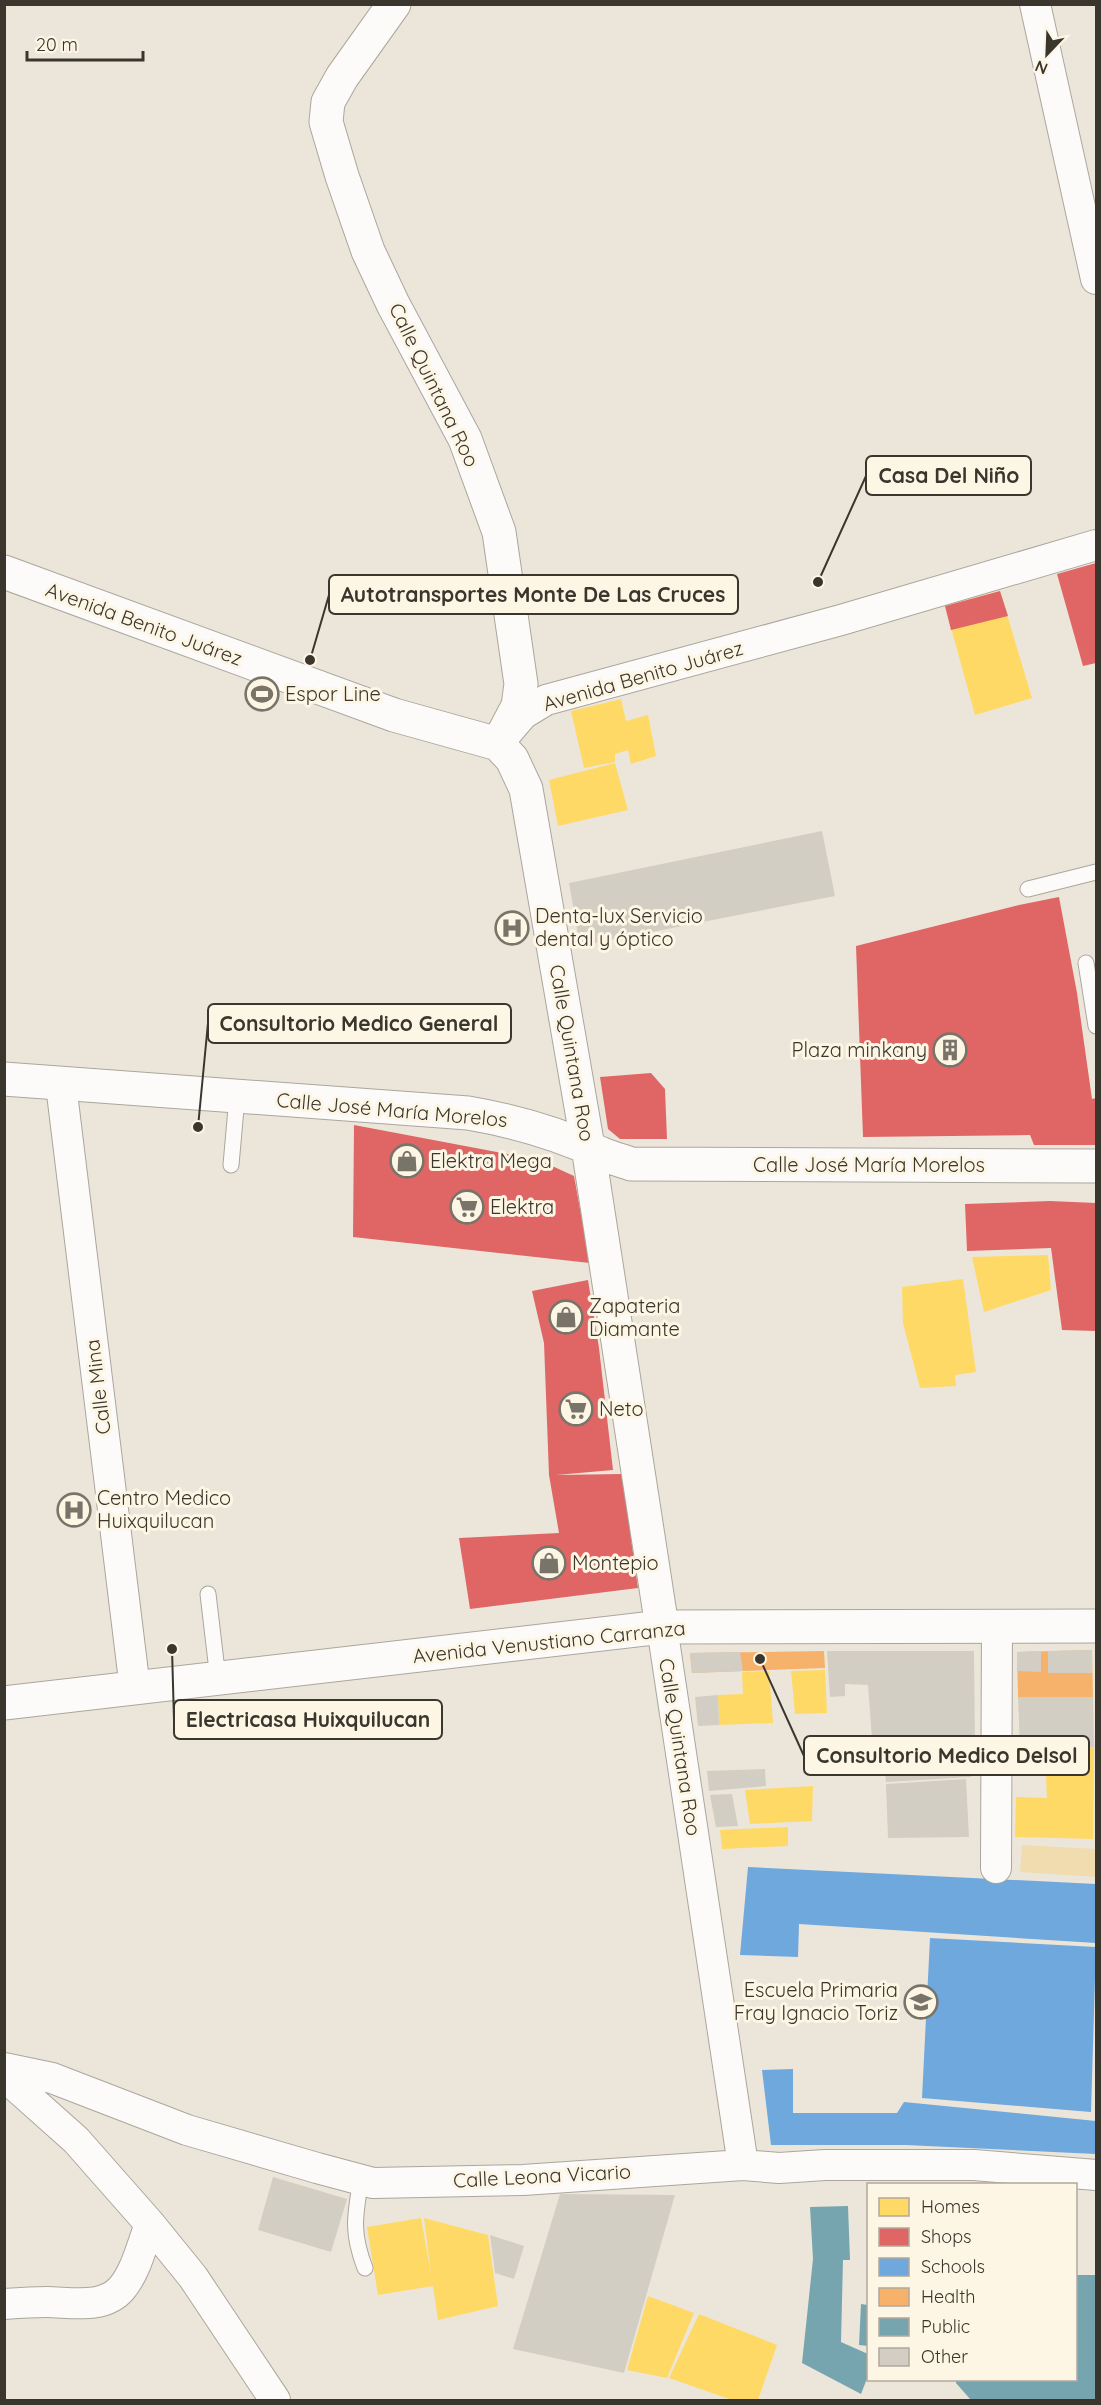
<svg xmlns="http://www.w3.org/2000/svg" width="1101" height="2405" font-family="Quicksand,sans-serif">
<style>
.green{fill:#f1dcaf}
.homes{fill:#ffd966}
.shops{fill:#e06666}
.schools{fill:#6fa8dc}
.health{fill:#f6b26b}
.public{fill:#76a5af}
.building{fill:#d2cec4}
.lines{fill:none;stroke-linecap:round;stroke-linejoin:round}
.lane-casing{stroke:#aba69d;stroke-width:17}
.street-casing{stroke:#aba69d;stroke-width:32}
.secondary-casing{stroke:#aba69d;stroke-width:35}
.primary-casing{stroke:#aba69d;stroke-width:35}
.lane{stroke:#fcfbf9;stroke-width:15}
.street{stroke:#fcfbf9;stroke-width:30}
.secondary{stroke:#fcfbf9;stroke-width:33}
.primary{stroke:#fcfbf9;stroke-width:33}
.labels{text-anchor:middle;stroke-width:6;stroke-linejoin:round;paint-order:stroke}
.street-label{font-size:20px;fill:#3a362e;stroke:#fef6e5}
.poi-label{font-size:20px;fill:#3a362e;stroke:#fef6e5;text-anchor:start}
.leader{fill:none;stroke:#3a362e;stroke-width:2}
.callout-dot{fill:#3a362e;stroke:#fef6e5;stroke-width:2}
.callout{fill:#fef6e5;stroke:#3a362e;stroke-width:2}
.callout-label{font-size:21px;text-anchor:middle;font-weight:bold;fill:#3a362e}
</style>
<rect width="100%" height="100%" fill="#ece6da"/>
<path class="green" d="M1022,1845L1096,1849V1877L1020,1872Z"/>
<path class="homes" d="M1000,591L1032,698L975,715L945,606Z
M621,699L626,721L648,715L656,756L631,764L628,750L615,754V762L584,768L571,711Z
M615,763L628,810L558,826L549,780Z
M1048,1255L1051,1290L984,1312L972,1257Z
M963,1279L976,1372L955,1375L956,1386L920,1388L903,1323L902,1287Z
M825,1670L827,1713L795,1714L791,1671Z
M769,1671L773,1723L719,1725L718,1695L743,1694L742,1672Z
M1094,1747L1093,1839L1015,1837L1016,1797L1047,1798L1046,1775L1070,1776V1748Z
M813,1786L812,1821L750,1824L745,1790Z
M788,1827V1846L722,1849L720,1830Z
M421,2218L431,2274L424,2218L488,2235L498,2306L438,2320L433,2286L378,2295L367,2227Z
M648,2296L694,2313L667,2378L627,2370Z
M699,2314L777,2345L758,2400H732L669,2378Z"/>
<path class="shops" d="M1096,563V663L1083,666L1057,574Z
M1000,591L1008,616L951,630L945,606Z
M1059,897L1077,993L1092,1099L1096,1098V1145H1034L1030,1135L863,1137L856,946L1019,905Z
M651,1073L665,1089L667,1139H620L608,1129L600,1077Z
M354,1125L539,1160L574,1176L590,1263L353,1237Z
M1050,1201L1096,1203V1331L1062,1330L1051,1248L967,1251L965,1204Z
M588,1280L599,1348L613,1470L556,1475L622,1474L638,1588L470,1609L459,1538L559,1533L549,1475L544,1343L532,1291Z"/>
<path class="schools" d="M748,1867L1096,1884V1943L799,1924L798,1957L740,1955Z
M930,1938L1096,1947L1091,2112L922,2098Z
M793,2069V2113H897L904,2102L1096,2121V2154L906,2145H771L762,2070Z"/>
<path class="health" d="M1092,1650L1093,1697H1018L1017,1652Z
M824,1651L825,1668L692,1673L690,1653Z"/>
<path class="public" d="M848,2206L850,2260H843L841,2342L868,2354V2376L861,2394L802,2363L813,2259L810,2207Z
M1076,2275H1096V2400H974L970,2399L956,2383V2380H1076Z
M861,2304L868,2305V2346L859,2345Z"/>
<path class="building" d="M822,831L835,896L580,946L569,883Z
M1092,1650V1673H1048V1651Z
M827,1651H974L975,1749L873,1753L868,1685L845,1684V1696L830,1697Z
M1041,1651V1672L1017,1671V1652Z
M740,1652L743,1671L692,1673L690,1653Z
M718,1695L719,1725L698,1726L695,1697Z
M1018,1697H1093L1094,1747L1020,1748Z
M970,1752L971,1777L886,1782L883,1754Z
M765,1769L766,1786L709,1791L707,1771Z
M966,1779L969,1837L888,1838L886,1784Z
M732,1794L738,1826L716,1827L710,1795Z
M273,2177L347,2199L331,2252L258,2230Z
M560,2194L675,2195L624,2373L513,2349Z
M490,2235L524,2246L514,2279L495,2273Z"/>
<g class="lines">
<g class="lane-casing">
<path id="lane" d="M1028,889L1096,872
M1086,963L1096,1026
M231,1165L237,1097
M208,1594L218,1679
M361,2179C355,2215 351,2232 365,2268"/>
</g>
<g class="street-casing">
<path id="street" d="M1035,4L1096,279
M505,735L523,714L546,700L841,620L1096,545
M61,1085L135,1689
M662,1627L743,2165
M996,1868L997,1628
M4,2068L52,2078L187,2130L317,2168L373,2183L523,2180L743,2165L779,2168L825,2165H974L1096,2175
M4,2076L76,2140L150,2224L193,2277L275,2400
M4,2304C18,2303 33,2302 47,2302C70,2302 104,2310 122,2288C136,2271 142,2245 150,2224"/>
</g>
<g class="secondary-casing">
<path id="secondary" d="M394,4L342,77L328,102L326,122L342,176L368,251L393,304L465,439L499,532L521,684L518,706L498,744
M4,572L394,715L498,744L512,759L526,789L588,1147L662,1627
M4,1079L468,1113C515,1121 557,1133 600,1153C610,1158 621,1160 631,1164L1096,1166"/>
</g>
<g class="primary-casing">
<path id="primary" d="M4,1703L662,1627L1096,1626"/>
</g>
<use href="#lane" class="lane"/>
<use href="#street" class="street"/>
<use href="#secondary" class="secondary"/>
<use href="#primary" class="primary"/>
</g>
<defs>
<g id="stadium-ring" transform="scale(1.725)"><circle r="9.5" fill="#fef6e5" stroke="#78746a" stroke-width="1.5"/><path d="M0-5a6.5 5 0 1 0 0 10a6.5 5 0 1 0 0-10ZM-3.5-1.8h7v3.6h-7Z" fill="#78746a"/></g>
<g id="hospital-ring" transform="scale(1.725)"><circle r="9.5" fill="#fef6e5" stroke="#78746a" stroke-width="1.5"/><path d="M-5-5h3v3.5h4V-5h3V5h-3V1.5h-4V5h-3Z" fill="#78746a"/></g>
<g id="building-ring" transform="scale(1.725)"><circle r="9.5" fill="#fef6e5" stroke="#78746a" stroke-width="1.5"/><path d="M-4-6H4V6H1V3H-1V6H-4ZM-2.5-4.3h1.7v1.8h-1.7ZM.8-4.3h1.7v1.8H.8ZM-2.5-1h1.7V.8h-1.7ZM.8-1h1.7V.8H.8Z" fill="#78746a"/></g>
<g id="shop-ring" transform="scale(1.725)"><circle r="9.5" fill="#fef6e5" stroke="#78746a" stroke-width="1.5"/><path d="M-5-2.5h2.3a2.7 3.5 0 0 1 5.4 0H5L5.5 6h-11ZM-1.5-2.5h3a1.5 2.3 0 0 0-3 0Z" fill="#78746a"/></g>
<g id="supermarket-ring" transform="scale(1.725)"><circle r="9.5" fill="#fef6e5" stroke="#78746a" stroke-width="1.5"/><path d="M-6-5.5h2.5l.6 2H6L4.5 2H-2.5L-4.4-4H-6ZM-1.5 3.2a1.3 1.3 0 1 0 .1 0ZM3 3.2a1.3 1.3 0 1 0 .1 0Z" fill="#78746a"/></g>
<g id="school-ring" transform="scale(1.725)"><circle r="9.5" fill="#fef6e5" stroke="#78746a" stroke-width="1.5"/><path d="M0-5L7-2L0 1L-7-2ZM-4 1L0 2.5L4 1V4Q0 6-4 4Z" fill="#78746a"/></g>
</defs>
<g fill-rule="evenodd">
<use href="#stadium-ring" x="262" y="694"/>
<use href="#hospital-ring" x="512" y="928"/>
<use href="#building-ring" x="950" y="1050"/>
<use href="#shop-ring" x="407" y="1161"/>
<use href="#supermarket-ring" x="467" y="1207"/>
<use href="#shop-ring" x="566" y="1317"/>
<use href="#supermarket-ring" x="576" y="1409"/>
<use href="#hospital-ring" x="74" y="1510"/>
<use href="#shop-ring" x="549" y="1563"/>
<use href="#school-ring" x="921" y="2002"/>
</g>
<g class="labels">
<g class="street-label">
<text transform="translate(434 385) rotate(64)" y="7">Calle Quintana Roo</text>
<text transform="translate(144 624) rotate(20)" y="7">Avenida Benito Juárez</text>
<text transform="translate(643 676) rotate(-16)" y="7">Avenida Benito Juárez</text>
<text transform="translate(572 1053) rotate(80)" y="7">Calle Quintana Roo</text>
<text transform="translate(392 1110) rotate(5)" y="7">Calle José María Morelos</text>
<text x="869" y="1172">Calle José María Morelos</text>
<text transform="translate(98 1387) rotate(-97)" y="7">Calle Mina</text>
<text transform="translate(549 1642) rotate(-6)" y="7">Avenida Venustiano Carranza</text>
<text transform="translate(680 1747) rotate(81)" y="7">Calle Quintana Roo</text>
<text transform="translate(542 2176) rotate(-3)" y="7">Calle Leona Vicario</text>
</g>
<g class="poi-label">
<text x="285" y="701">Espor Line</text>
<text x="535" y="923">Denta-lux Servicio<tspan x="535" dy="23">dental y óptico</tspan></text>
<text x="927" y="1057" text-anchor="end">Plaza minkany</text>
<text x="430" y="1168">Elektra Mega</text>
<text x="490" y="1214">Elektra</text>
<text x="589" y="1313">Zapateria<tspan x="589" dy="23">Diamante</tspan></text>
<text x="599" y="1416">Neto</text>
<text x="97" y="1505">Centro Medico<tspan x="97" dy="23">Huixquilucan</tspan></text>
<text x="572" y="1570">Montepio</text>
<text x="898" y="1997" text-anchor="end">Escuela Primaria<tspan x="898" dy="23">Fray Ignacio Toriz</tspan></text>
</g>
</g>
<path class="leader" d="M818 582L866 476M310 660L329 595M198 1127L208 1023M172 1649L174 1720M760 1659L804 1756"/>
<g class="callout-dot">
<circle cx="818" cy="582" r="6"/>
<circle cx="310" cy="660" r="6"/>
<circle cx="198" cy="1127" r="6"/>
<circle cx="172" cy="1649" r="6"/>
<circle cx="760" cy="1659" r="6"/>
</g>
<g class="callout">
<rect x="866" y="456" width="165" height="39" rx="6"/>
<rect x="329" y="575" width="409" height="39" rx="6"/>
<rect x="208" y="1004" width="303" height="39" rx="6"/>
<rect x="174" y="1700" width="268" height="39" rx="6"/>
<rect x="804" y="1736" width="285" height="39" rx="6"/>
</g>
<g class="callout-label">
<text x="949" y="483">Casa Del Niño</text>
<text x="533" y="602">Autotransportes Monte De Las Cruces</text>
<text x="359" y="1031">Consultorio Medico General</text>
<text x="308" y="1727">Electricasa Huixquilucan</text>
<text x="947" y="1763">Consultorio Medico Delsol</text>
</g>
<rect width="1101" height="2405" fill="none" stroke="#3a362e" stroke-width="12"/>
<rect x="867" y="2183" width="210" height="198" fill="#fef6e5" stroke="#b0a99c" stroke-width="1.5"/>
<rect x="879" y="2198" width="30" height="18" fill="#ffd966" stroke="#b0a99c" stroke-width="1.5"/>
<text x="921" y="2213" font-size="18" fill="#3a362e">Homes</text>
<rect x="879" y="2228" width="30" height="18" fill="#e06666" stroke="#b0a99c" stroke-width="1.5"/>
<text x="921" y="2243" font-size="18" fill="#3a362e">Shops</text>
<rect x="879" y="2258" width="30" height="18" fill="#6fa8dc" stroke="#b0a99c" stroke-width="1.5"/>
<text x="921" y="2273" font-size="18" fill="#3a362e">Schools</text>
<rect x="879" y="2288" width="30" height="18" fill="#f6b26b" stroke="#b0a99c" stroke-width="1.5"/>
<text x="921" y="2303" font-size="18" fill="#3a362e">Health</text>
<rect x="879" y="2318" width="30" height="18" fill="#76a5af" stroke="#b0a99c" stroke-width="1.5"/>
<text x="921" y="2333" font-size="18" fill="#3a362e">Public</text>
<rect x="879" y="2348" width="30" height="18" fill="#d2cec4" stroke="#b0a99c" stroke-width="1.5"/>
<text x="921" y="2363" font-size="18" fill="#3a362e">Other</text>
<g transform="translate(1047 54) rotate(203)" stroke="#fef6e5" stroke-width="4.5" paint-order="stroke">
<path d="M0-4.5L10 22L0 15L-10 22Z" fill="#3a362e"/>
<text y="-9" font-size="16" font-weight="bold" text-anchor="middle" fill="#3a362e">N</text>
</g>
<path d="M27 51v9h116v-9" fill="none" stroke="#3a362e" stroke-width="3"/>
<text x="36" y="51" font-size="18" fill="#3a362e" stroke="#fef6e5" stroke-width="4.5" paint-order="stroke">20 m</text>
</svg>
